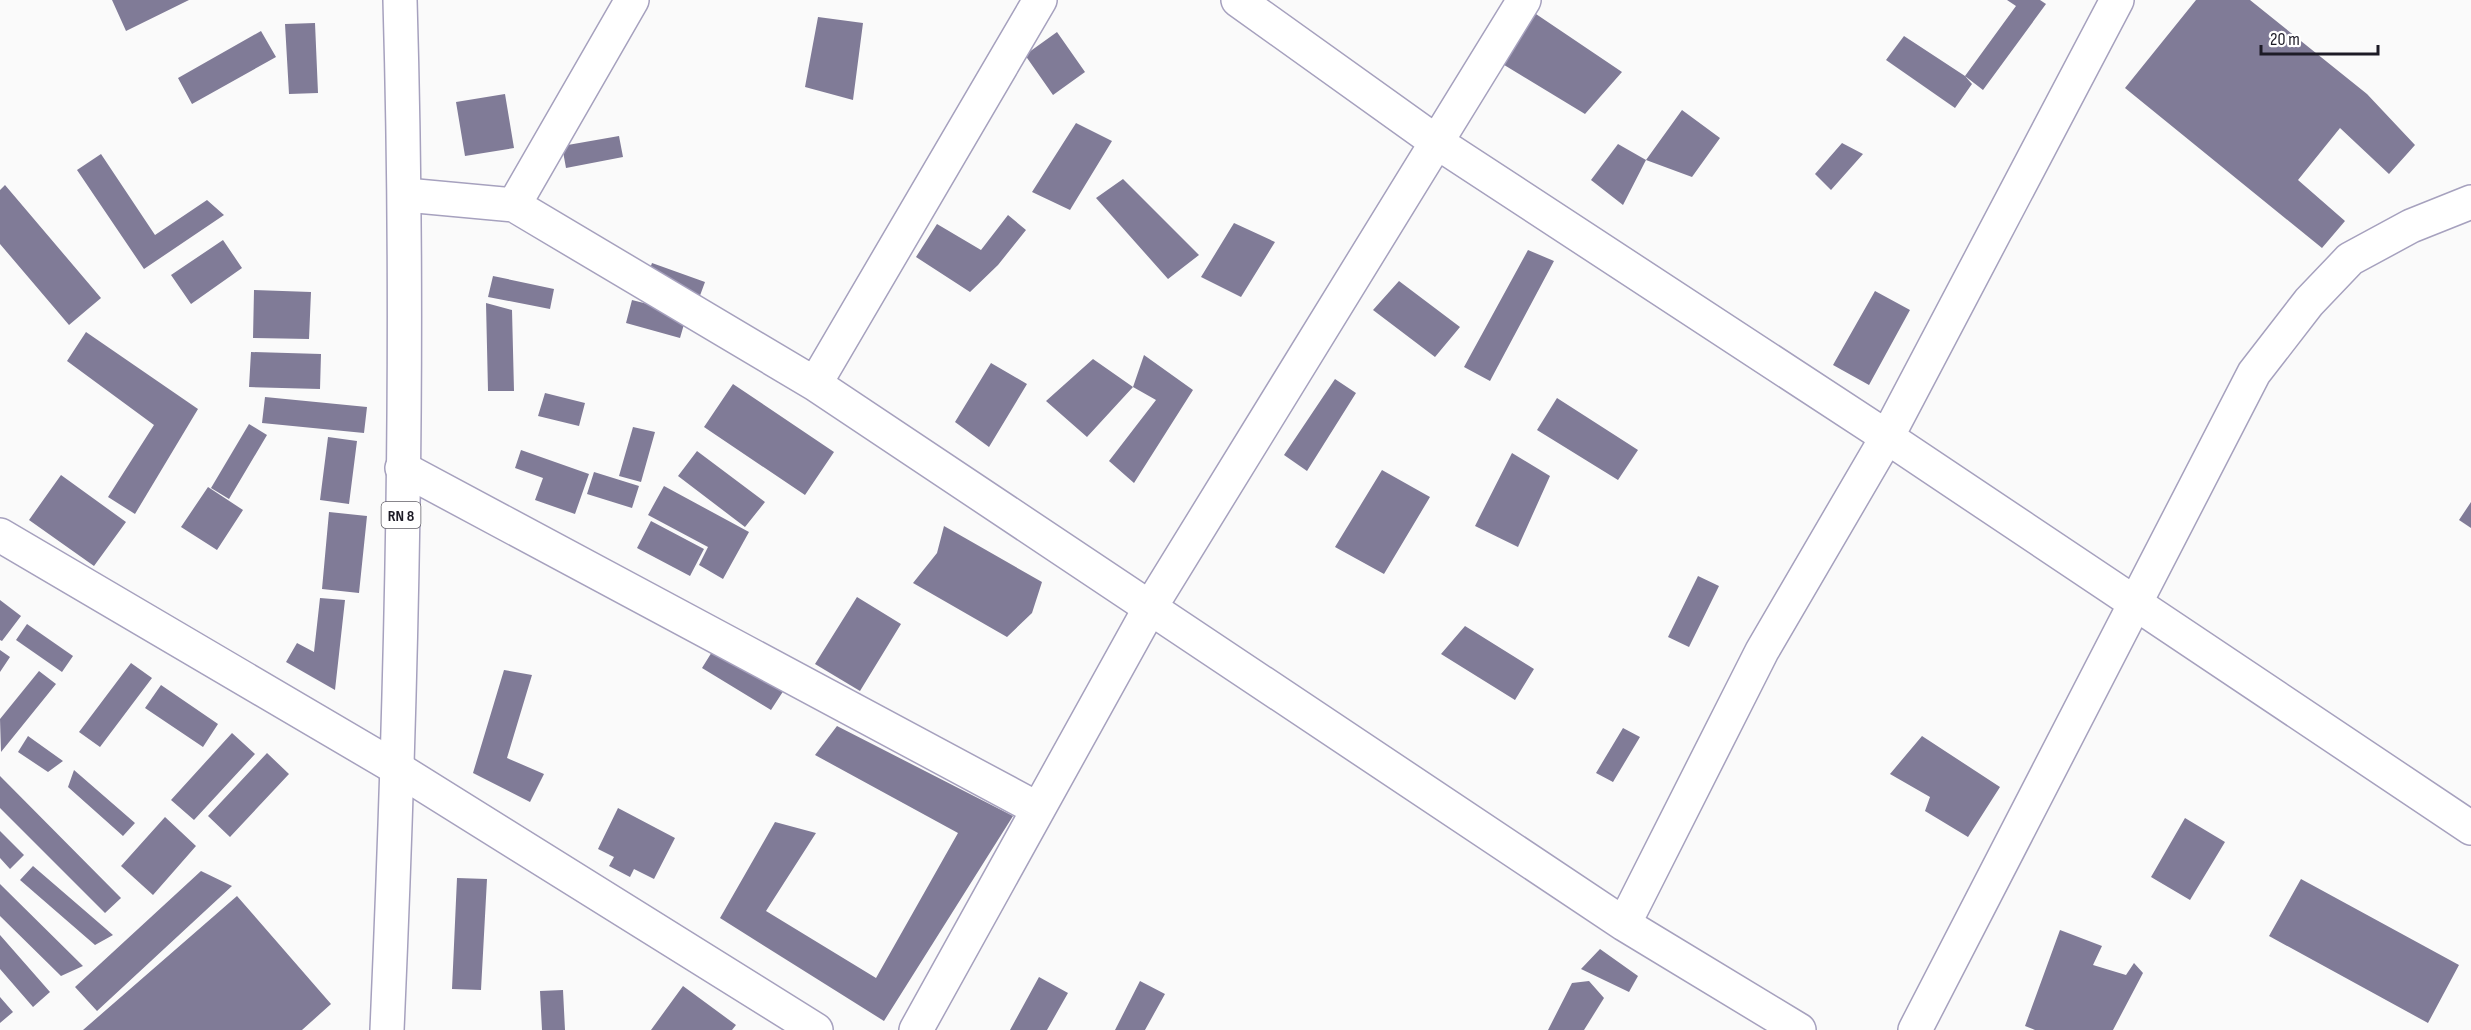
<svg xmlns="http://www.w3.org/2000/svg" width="2471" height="1030" font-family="'Sofia Sans Condensed',sans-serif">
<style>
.building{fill:#807b97}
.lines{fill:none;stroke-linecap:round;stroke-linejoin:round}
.minor-casing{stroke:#a6a1be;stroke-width:36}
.primary-casing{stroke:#a6a1be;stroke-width:36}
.minor{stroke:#fff;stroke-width:33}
.primary{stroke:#fff;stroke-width:33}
.labels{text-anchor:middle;stroke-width:4.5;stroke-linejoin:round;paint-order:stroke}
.shield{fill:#fff;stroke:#615f67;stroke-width:1.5}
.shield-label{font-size:16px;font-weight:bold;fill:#1d1b26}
</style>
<rect width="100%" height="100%" fill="#fafafa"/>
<path class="building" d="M112,0H189L126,31Z
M2007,0H2040L2046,4L1983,90L1965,76L2016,6Z
M2196,0H2250L2367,94L2415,145L2389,174L2340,128L2298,180L2345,221L2322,248L2125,88Z
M1533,12L1622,72L1585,114L1496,60Z
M818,17L863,23L853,100L805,87Z
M315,23L318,93L289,94L285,24Z
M261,31L276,57L192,104L178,78Z
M1057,32L1085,72L1053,95L1025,55Z
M1904,36L1965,76L1972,84L1955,108L1886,60Z
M505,94L514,148L465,156L456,102Z
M1682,110L1720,138L1692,177L1646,160Z
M1076,123L1112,141L1070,210L1032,192Z
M619,136L623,157L566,168L562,146Z
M1842,143L1863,154L1831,190L1815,174Z
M1618,144L1646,160L1623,205L1591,180Z
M101,154L155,235L207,200L224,215L144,269L77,170Z
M1123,179L1199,255L1168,279L1096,198Z
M5,185L101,298L69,325L0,244V190Z
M1008,215L1026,230L998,265L970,292L916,257L937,224L981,250Z
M1234,223L1275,242L1241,297L1201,277Z
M223,240L242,268L191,304L171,275Z
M1528,250L1554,261L1490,381L1464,367Z
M652,263L705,282L698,301L645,282Z
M493,276L554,289L550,309L488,297Z
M1399,281L1460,327L1435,357L1373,310Z
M254,290L311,292L309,339L253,338Z
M1875,291L1910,310L1869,385L1833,365Z
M632,300L687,314L680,338L626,323Z
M486,303L512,310L514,391H488Z
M86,332L198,409L135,514L108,497L154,425L67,361Z
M251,352L321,354L320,389L249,387Z
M1144,355L1193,390L1134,483L1109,461L1156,400L1133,387Z
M1093,359L1133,387L1087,437L1046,401Z
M991,363L1027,384L989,447L955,422Z
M1335,379L1356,393L1307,471L1284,455Z
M733,384L834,452L805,495L704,427Z
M545,393L585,403L579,426L538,416Z
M265,397L367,407L364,433L262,423Z
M1557,398L1638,450L1618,480L1537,430Z
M249,424L267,435L229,499L211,488Z
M633,427L655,432L641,482L619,476Z
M328,437L357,441L349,504L320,500Z
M521,450L589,474L575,514L535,500L543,478L515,468Z
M697,451L765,502L745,527L678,476Z
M1512,453L1550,476L1518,547L1475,526Z
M1382,470L1430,497L1384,574L1335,547Z
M594,472L639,486L632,508L587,494Z
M61,475L126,522L94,566L29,520Z
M664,486L749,532L723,579L699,565L708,547L648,515Z
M208,487L243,510L217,550L181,527Z
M2471,502V528L2459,520Z
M329,512L367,516L359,593L322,589Z
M651,521L704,549L690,576L637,548Z
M944,526L1042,582L1032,613L1007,637L913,583L937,553Z
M1698,576L1719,586L1689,647L1668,637Z
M857,597L901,624L860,691L815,664Z
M320,598L345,600L335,690L286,662L297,643L314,652Z
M0,600L21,616L2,641L0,640Z
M27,624L73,656L62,672L16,640Z
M1465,626L1534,669L1515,700L1441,654Z
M715,647L784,690L771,710L702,668Z
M0,650L10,657L0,672Z
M131,663L152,678L100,747L79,732Z
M504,670L532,675L507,758L544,774L530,802L473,773Z
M39,671L56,684L1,752L0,719Z
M161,685L218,724L203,747L145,708Z
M837,726L1013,816L884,1021L720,918L775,822L816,833L766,911L876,978L958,833L815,755Z
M1623,728L1640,737L1613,782L1596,773Z
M232,733L255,754L194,820L171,800Z
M28,736L63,761L48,772L18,752Z
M1922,736L2000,787L1968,837L1925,811L1930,797L1890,774Z
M267,753L289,774L230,837L208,816Z
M74,770L135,823L123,836L68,787Z
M0,776L121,898L105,913L0,808Z
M618,808L675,838L654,879L634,869L630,877L609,866L614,857L598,849Z
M165,817L196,846L153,895L121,866Z
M2185,818L2225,842L2190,900L2151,877Z
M0,831L24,855L10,869L0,858Z
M33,866L113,935L95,945L20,880Z
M201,871L232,886L97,1011L75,987Z
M457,878L487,879L481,990L452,989Z
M2301,879L2459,965L2428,1023L2269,936Z
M0,884L83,966L61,976L0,916Z
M237,896L331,1004L302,1030H83Z
M2060,930L2102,946L2093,965L2126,975L2134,963L2143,973L2113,1030H2035L2025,1026Z
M0,935L50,992L33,1007L0,969Z
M1600,949L1638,976L1629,992L1581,969Z
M1039,977L1068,993L1047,1030H1010Z
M1140,981L1165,994L1145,1030H1115Z
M1589,981L1604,998L1584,1030H1548L1572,983Z
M683,986L736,1025L732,1030H651Z
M563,990L565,1030H542L540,991Z
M0,997L13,1012L0,1023Z"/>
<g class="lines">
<g class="minor-casing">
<path id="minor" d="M1238,0L1435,141L1887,437L2471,828
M406,195L514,205L815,384L1624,924L1799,1030
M514,205L632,0
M815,384L1040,0
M402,468L1038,809
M0,535L398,769L816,1030
M1624,924L1762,651L1887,437L2117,0
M916,1030L1151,606L1524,0
M1915,1030L2254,373L2309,302L2350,259L2411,226L2471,202"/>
</g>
<g class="primary-casing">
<path id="primary" d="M387,1030C402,687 410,343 400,0"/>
</g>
<use href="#minor" class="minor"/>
<use href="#primary" class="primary"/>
</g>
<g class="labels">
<rect class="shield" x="381.5" y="502" width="39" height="26" rx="4.5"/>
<g class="shield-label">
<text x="401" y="521">RN 8</text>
</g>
</g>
<path d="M2261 45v9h117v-9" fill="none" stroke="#1d1b26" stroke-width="3"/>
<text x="2270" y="45" font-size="18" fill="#1d1b26" stroke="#ffffff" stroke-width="4.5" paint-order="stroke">20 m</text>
</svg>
